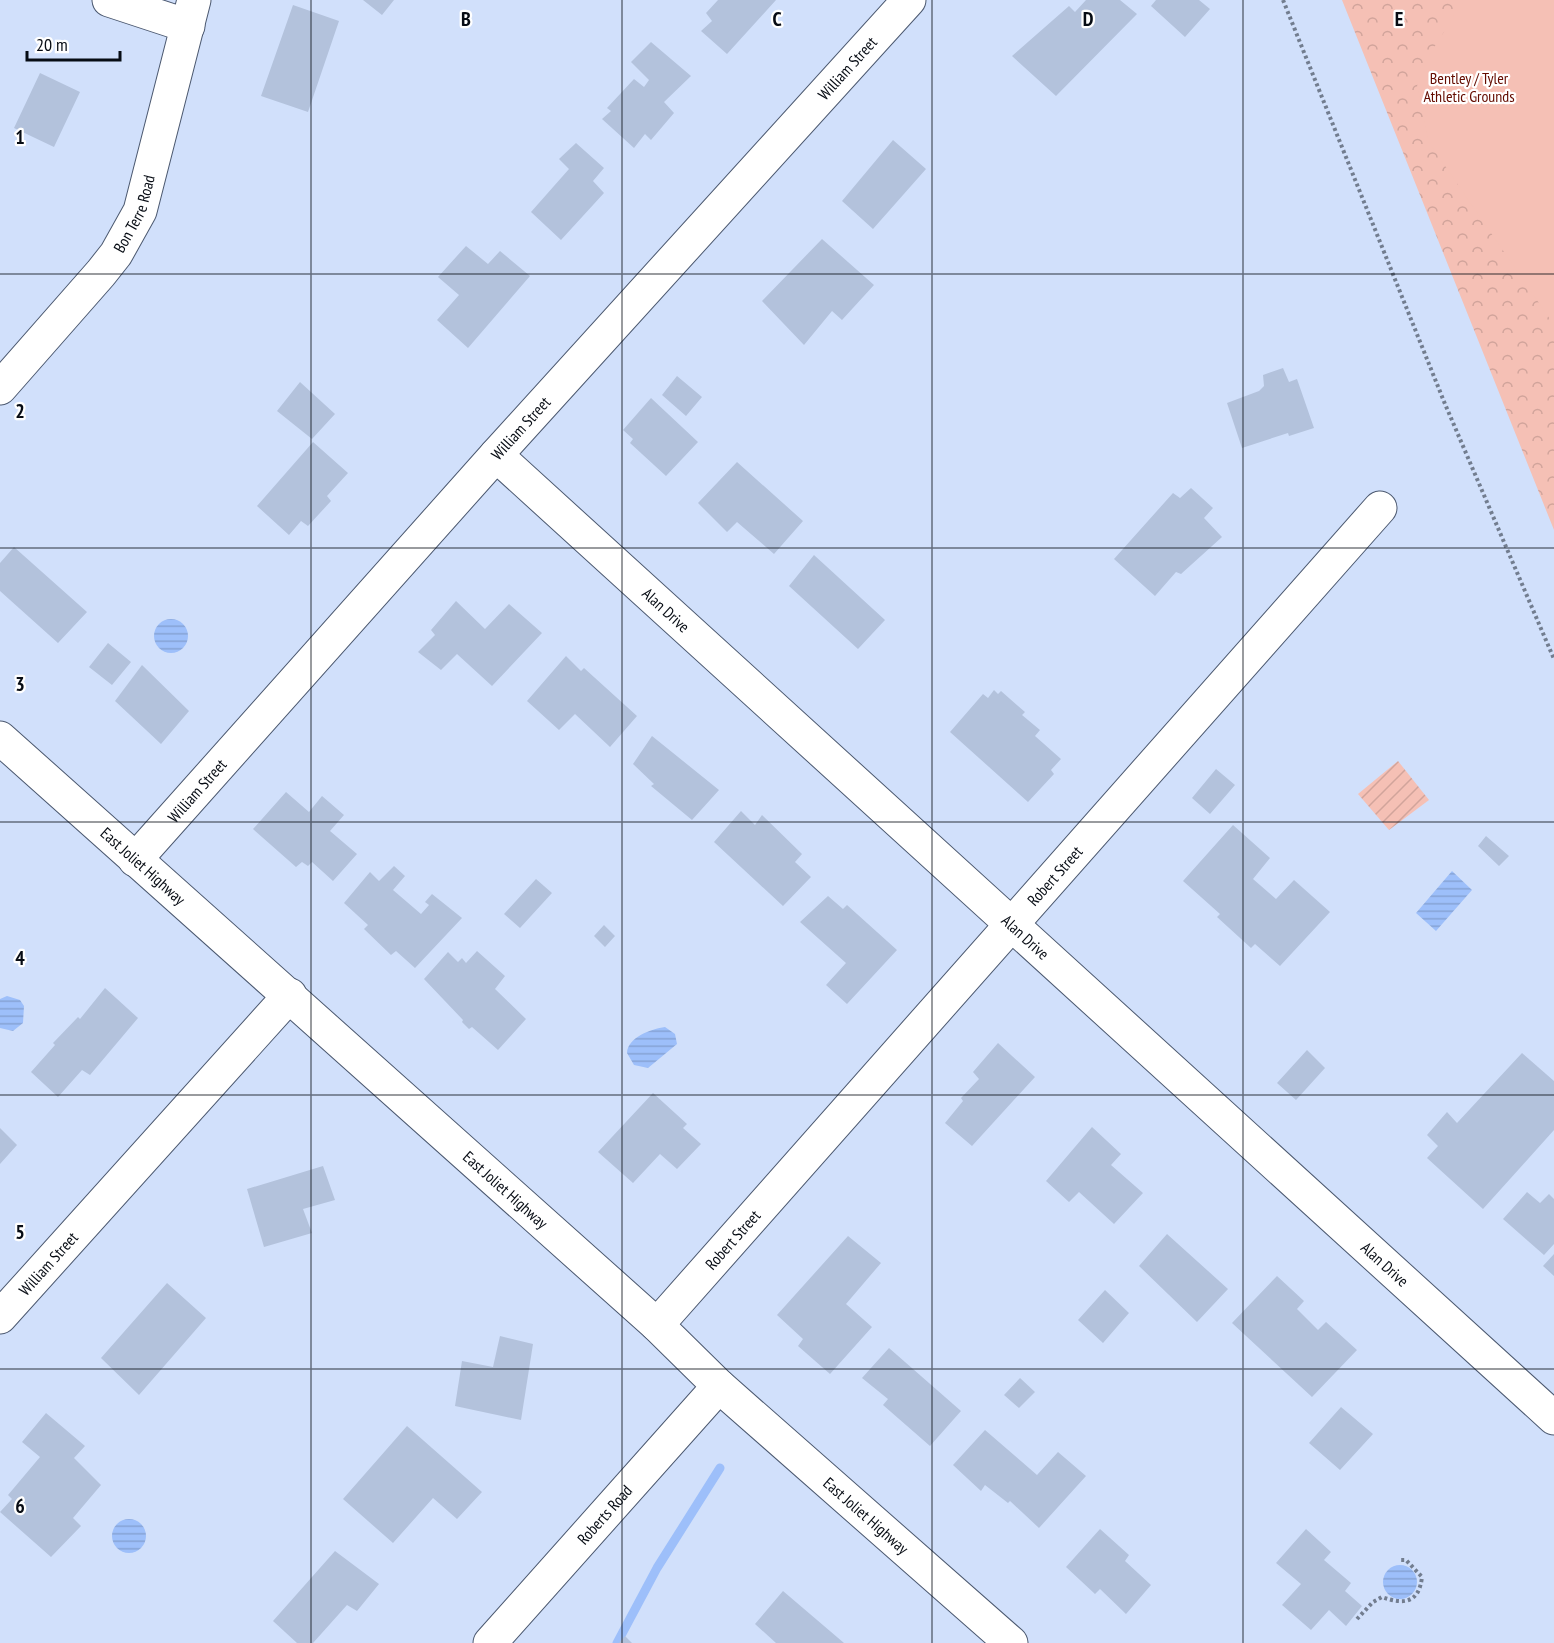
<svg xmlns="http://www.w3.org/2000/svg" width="1554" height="1643" font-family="'PT Sans Narrow',sans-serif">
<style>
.park{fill:url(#park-crowns)}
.garden{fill:url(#garden-furrows)}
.pitch{fill:#f5c0b5}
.water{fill:url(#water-rules)}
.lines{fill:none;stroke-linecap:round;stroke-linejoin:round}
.stream{stroke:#9dbffa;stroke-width:9}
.building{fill:#b3c2dc}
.minor-casing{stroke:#4b586f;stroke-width:35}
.path{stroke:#727d8f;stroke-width:4;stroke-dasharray:3 3;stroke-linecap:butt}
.minor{stroke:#fff;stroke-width:33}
.grid{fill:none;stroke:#070c14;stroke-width:1.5;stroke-opacity:0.55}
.labels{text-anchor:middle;stroke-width:4.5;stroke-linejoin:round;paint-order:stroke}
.street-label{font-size:16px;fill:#070c14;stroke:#fff}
.park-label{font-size:16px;fill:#640c00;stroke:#fff}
.grid-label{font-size:20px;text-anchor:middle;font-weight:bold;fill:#070c14;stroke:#fff;stroke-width:4.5;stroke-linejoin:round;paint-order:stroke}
</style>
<defs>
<pattern id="park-crowns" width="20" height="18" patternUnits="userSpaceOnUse" patternTransform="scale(1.5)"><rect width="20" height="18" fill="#f5c0b5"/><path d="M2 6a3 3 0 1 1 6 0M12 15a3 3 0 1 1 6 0" fill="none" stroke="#d1a49b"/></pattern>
<pattern id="garden-furrows" width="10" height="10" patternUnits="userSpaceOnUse" patternTransform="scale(1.5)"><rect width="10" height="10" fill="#f5c0b5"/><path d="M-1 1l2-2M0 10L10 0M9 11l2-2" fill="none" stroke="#d1a49b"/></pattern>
<pattern id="water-rules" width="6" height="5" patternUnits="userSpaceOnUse" patternTransform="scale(1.5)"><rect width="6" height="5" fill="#9dbffa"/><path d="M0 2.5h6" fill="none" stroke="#86a3d5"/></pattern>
</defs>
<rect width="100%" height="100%" fill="#d1e0fb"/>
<path class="park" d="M1342,0H1554V530Z"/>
<path class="garden" d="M1398,761L1429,800L1389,830L1358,794Z"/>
<path class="pitch" d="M1464,0H1554V325L1428,141L1417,86L1428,57Z"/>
<path class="water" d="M154 636a17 17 0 1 1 34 0a17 17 0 1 1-34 0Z
M1452,871L1472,890L1436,931L1416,913Z
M7,996L20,1000L24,1006L23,1023L13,1031L0,1028V999Z
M665,1027L675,1034L677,1044L648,1068L634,1065L627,1053C628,1037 651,1029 665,1027Z
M112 1536a17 17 0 1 1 34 0a17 17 0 1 1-34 0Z
M1383 1582a17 17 0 1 1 34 0a17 17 0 1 1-34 0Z"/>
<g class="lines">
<path class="stream" d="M617,1643L657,1568L720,1468"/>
</g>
<path class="building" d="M363,0H394L382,15Z
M718,0H776L727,54L701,31L712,21L706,13Z
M1086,0H1120L1137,14L1056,96L1012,56L1069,6L1075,12Z
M1156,0H1199L1210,9L1185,37L1151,6Z
M293,5L339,21L308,112L261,96Z
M651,42L691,76L664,102L674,113L651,140L645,134L634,148L602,119L611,111L607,108L634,79L644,87L649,80L631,62Z
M40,73L80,92L54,147L14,128Z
M893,140L926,169L873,229L842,201Z
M576,143L604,168L593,181L604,193L561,240L531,212L569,169L559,159Z
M822,239L874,285L842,320L832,311L804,345L762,301Z
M466,246L488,264L500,251L530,276L468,348L437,320L459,295L438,277Z
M1283,368L1289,382L1297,379L1314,428L1289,436L1288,433L1242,448L1227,403L1259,391L1264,386L1263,375Z
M677,376L702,397L686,416L662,395Z
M300,382L335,414L312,439L277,411Z
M651,398L698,442L666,476L630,443L633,439L623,430Z
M313,442L348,473L327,496L331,501L308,526L301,521L289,535L257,506Z
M737,462L803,521L774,554L737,522L727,532L698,503Z
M1191,488L1213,508L1204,518L1222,537L1181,574L1176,572L1155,596L1114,559L1173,493L1180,498Z
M14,547L87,612L58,643L0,591V563Z
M814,555L885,620L858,649L789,586Z
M456,601L485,629L509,604L542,633L492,686L457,654L441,670L418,652L435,635L431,630Z
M108,643L131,662L112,685L89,667Z
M566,656L581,671L584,668L637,716L610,747L575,714L559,730L527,701Z
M142,665L189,711L161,744L115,701Z
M994,690L998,694L1001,691L1025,712L1022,715L1040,730L1035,736L1061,759L1051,770L1054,774L1028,802L950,732L983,694L988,698Z
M652,736L719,790L692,820L651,786L654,784L633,764Z
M1216,769L1235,785L1210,814L1192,798Z
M286,792L309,812L322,796L344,815L330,831L357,854L333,881L312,862L308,866L302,862L296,867L253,829Z
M741,811L755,825L762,815L802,854L795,862L811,877L783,906L714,842Z
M1233,825L1270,858L1253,879L1276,899L1294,880L1330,912L1280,966L1255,944L1251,948L1217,917L1220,914L1183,881Z
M1486,836L1509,856L1499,866L1478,846Z
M394,866L405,876L393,890L421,914L429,905L425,902L432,894L462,918L415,968L396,951L391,955L364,929L368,925L344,903L370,872L379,881Z
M536,879L552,893L520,928L504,914Z
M828,896L843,909L847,905L897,950L847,1004L826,985L846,963L800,922Z
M604,925L615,936L605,947L594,936Z
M477,951L505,976L495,989L526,1019L498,1050L472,1027L469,1029L462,1022L463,1020L424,979L448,952L458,962L462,958L466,963Z
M105,988L138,1018L90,1075L82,1070L58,1097L31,1072L55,1045L53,1043L78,1017L80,1019Z
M998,1043L1035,1077L972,1146L945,1123L963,1101L961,1098L979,1079L973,1072Z
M1307,1050L1325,1068L1296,1100L1277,1083Z
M1522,1053L1554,1081V1130L1483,1209L1427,1158L1438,1146L1427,1135L1447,1112L1457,1123Z
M653,1093L687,1124L683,1128L701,1144L677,1169L660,1154L633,1183L598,1152Z
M1092,1127L1121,1154L1111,1165L1143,1193L1114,1224L1079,1192L1069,1202L1046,1181Z
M0,1128L17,1145L0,1164Z
M323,1166L335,1200L303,1209L312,1233L264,1247L247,1189Z
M1527,1192L1540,1203L1549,1194L1554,1199V1244L1544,1255L1503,1219Z
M1167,1234L1228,1289L1197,1322L1139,1266Z
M848,1236L881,1263L846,1304L872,1327L830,1374L798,1346L803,1339L777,1315Z
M1554,1254V1276L1543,1266Z
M1277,1276L1304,1301L1297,1309L1318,1330L1326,1322L1357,1350L1312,1397L1232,1323Z
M167,1283L206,1318L139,1395L101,1358Z
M1105,1290L1129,1313L1103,1343L1078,1320Z
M500,1336L533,1344L521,1420L455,1406L462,1361L493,1367Z
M889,1348L961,1411L930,1446L883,1405L888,1399L862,1378Z
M1020,1378L1035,1392L1019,1408L1004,1395Z
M1341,1407L1373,1434L1340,1470L1309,1443Z
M46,1413L85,1446L74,1458L101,1485L73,1518L81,1526L51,1557L0,1512L12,1499L8,1495L40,1457L22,1442Z
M407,1426L482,1492L457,1519L433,1498L393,1543L343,1499Z
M985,1430L1037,1475L1058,1452L1086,1476L1039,1528L1010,1501L1008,1503L985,1485L981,1491L953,1465Z
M1100,1529L1129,1555L1125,1561L1151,1585L1126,1614L1100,1589L1095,1594L1066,1567Z
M1306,1529L1331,1552L1324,1560L1351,1583L1345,1591L1362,1606L1346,1626L1329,1610L1311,1630L1282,1605L1301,1584L1276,1563Z
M335,1551L379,1584L357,1611L347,1605L313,1643H297L273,1621Z
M783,1591L844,1643H776L755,1624Z
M625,1636L632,1643H619Z"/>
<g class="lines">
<g class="minor-casing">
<g id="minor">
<path d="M109,0L188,26"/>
<path id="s1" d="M0,388L101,273L116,254L140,211L194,0"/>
<path id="s2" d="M496,455L1554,1418"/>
<path id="s3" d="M0,738L657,1325L719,1386L1011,1643"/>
<path id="s4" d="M135,860L496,455L909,0"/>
<path id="s5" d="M0,1317L290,995"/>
<path id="s6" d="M657,1325L1380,508"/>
<path id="s7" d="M490,1643L719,1386"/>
</g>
</g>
<path class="path" d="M1283,0L1445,404L1554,659
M1357,1619L1373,1602L1382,1597C1404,1605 1419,1603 1422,1577L1406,1560H1400"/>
<use href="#minor" class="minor"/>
</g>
<path class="grid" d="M311,0V1643M622,0V1643M932,0V1643M1243,0V1643M0,274H1554M0,548H1554M0,822H1554M0,1095H1554M0,1369H1554"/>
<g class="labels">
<g class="street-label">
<text dy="6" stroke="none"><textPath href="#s4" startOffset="1065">William Street</textPath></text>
<text dy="6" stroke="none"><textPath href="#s1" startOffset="222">Bon Terre Road</textPath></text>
<text dy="6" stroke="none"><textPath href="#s4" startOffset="579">William Street</textPath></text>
<text dy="6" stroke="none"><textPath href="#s2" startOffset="230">Alan Drive</textPath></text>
<text dy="6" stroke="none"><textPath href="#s4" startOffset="93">William Street</textPath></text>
<text dy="6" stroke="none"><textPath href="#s3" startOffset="192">East Joliet Highway</textPath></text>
<text dy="6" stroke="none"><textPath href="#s6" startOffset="600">Robert Street</textPath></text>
<text dy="6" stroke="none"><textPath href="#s2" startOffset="716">Alan Drive</textPath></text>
<text dy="6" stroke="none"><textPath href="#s3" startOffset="678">East Joliet Highway</textPath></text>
<text dy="6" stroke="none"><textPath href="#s6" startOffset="114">Robert Street</textPath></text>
<text dy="6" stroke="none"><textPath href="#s5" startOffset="72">William Street</textPath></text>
<text dy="6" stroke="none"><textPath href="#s2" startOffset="1202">Alan Drive</textPath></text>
<text dy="6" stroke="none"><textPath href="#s7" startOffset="172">Roberts Road</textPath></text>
<text dy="6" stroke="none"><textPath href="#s3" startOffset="1164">East Joliet Highway</textPath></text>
</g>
<g class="park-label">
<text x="1469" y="84">Bentley / Tyler<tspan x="1469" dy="18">Athletic Grounds</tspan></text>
</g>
</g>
<g class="grid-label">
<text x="466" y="26">B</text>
<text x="777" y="26">C</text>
<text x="1088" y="26">D</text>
<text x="1399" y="26">E</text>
<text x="20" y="144">1</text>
<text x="20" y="418">2</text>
<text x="20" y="691">3</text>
<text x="20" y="965">4</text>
<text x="20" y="1239">5</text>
<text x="20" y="1513">6</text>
</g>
<path d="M27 51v9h93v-9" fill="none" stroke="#070c14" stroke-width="3"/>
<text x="36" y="51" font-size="18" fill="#070c14" stroke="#ffffff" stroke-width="4.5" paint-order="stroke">20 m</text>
</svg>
